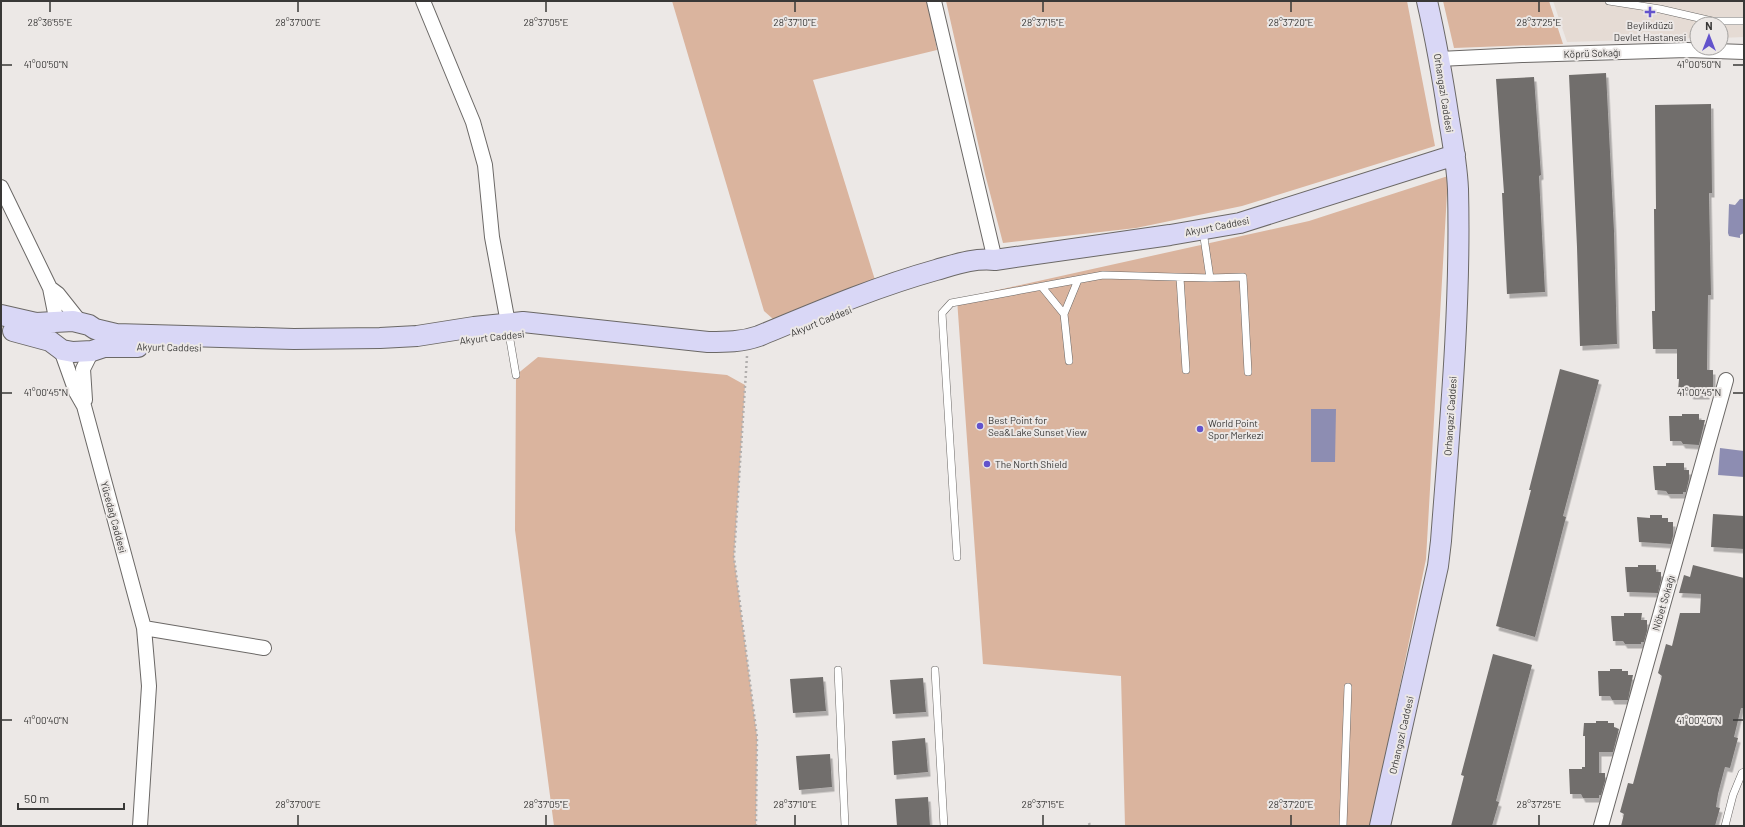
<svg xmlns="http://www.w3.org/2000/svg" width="1745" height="827" font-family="Barlow,sans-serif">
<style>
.built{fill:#e5dbd4}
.green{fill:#dab49e}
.water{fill:#8d8db2}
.building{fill:#716e6c;filter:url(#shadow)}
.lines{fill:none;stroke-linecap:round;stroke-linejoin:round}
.lane-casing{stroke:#6b6866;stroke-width:8}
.street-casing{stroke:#6b6866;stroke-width:16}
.secondary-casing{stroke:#6b6866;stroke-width:22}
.path{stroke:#b1aead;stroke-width:2.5;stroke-dasharray:2 3;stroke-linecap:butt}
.lane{stroke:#fff;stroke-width:7}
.street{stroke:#fff;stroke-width:14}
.secondary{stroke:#d9d7f6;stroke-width:20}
.ticks{fill:none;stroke:#393837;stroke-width:1.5}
.poi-dot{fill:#6353cc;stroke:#ece8e6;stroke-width:1.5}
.labels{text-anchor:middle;stroke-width:4;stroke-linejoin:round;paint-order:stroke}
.poi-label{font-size:10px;fill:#393837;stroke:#ece8e6;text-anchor:start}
.street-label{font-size:10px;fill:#393837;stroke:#ece8e6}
.ticks-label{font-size:10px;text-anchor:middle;fill:#393837;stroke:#ece8e6;stroke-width:4;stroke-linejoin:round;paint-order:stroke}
</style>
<defs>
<filter id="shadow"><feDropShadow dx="2.5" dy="4.5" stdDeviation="0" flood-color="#0004"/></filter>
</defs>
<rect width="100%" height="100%" fill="#ece8e6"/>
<path class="built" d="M1553,1H1744V37L1721,38V24H1697V38L1567,42Z"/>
<path class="green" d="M672,1H928L937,50L813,80L875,280L773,319L764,311Z
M946,1H1407L1435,146L1242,206L1136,228L1003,243L985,174Z
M1443,1H1549L1563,44L1454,48Z
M1448,176L1426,559L1371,826H1125L1121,676L983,664L957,299L1309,221Z
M538,357L727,375L745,385L734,557L757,737L756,826H554L515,530L516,375Z"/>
<path class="water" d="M1740,199H1744V233L1740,235V238L1729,236L1728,233L1729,204L1735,205Z
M1311,409H1336L1335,462H1311Z
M1720,448L1744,451V477L1718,475Z"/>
<path class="building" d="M1606,73L1614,231L1617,344L1580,346L1577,247L1569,75Z
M1534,77L1541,175L1539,176L1545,292L1507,294L1502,193H1504L1496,79Z
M1711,104L1712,193H1709L1711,295H1708L1707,370H1713V392H1707V395H1691L1689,391H1678L1679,379H1677V349H1653L1652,311H1655L1654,209H1656L1655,105Z
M1560,369L1599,380L1563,516L1566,517L1535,637L1496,626L1531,490H1529Z
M1682,414H1699V420H1705L1699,445L1683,444L1681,441H1670L1669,416H1682Z
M1666,463H1684V470H1689V479L1686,492H1683V494H1668L1666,491L1655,490L1653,466H1666Z
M1713,514L1744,516V549L1711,547Z
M1650,515H1662V518H1668V522H1673V536L1671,544L1639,542L1637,517L1650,518Z
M1638,565H1656V572H1661V580L1658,593L1627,592L1625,567H1638Z
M1693,565L1744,578V708H1741L1734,737L1738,738L1730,768L1725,767L1718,794L1716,807L1720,808L1715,826H1621L1624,814L1620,812L1628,783L1633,784L1662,676L1658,673L1666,644L1672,646L1680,613H1700L1701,594L1679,593L1684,575L1690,577Z
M1624,613H1642L1641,620H1647V631L1644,642H1641V644H1625L1623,641H1613L1611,616H1624Z
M1493,654L1532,665L1496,801L1499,802L1492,826H1451L1464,776L1461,775Z
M1610,669H1622V671H1628V675H1633L1628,700H1612L1610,696H1599L1598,671H1610Z
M823,677L826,711L793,713L790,679Z
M923,678L926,712L893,714L890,680Z
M1596,721H1608V723H1614V727L1619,729L1613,752H1599V773H1605V781L1601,795H1599V798H1583L1581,794H1570L1569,769H1582V767H1585V736H1583L1584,723H1596Z
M925,738L928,772L894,775L892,741Z
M830,754L832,787L799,790L796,756Z
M928,797L930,826H897L895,799Z"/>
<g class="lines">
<g class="lane-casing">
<path id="lane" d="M1609,1L1660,9L1712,21
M1712,24V21H1744
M1180,278L1186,370
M1210,278L1243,277L1248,372
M1042,287L1064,314L1069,361
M1064,314L1078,280
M509,334L516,375
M957,557L942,313L951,303L1103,275L1210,278L1203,231
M838,670L845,826
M935,670L944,826
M1343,826L1348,687
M1725,826L1733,795L1742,773L1744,772"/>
</g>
<g class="street-casing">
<path id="street" d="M423,1L473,122L485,165L492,237L508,323
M934,1L995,260
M1439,59L1522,55L1687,50L1744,52
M1,187L50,288L55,313L53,323
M50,288L58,294L81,323
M61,350L76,392L84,406L144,628
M85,400L83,369L92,351
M140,826L149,686L144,628L264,648
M1601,826L1726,380"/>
</g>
<g class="secondary-casing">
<path id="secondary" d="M1,315L36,323L73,321L89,325L95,329L116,334L294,339L380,338L417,336L474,327L523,322L708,342C726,342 742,342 759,336C817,312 875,287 936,270C957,264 973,258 995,260L1170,235L1240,223L1455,155
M13,331L50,341L62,350L73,352L92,351L104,347H138
M1380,826L1438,566L1441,541C1450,424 1461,306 1458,189C1457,166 1453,143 1449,120C1443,80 1436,40 1427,1"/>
</g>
<path class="path" d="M747,356L734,557L757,737L756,826
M1089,823L1090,826"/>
<use href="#lane" class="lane"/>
<use href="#street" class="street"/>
<use href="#secondary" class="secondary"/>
</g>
<path class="ticks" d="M50,2V12M298,2V12M546,2V12M795,2V12M1043,2V12M1291,2V12M1539,2V12M2,65H12M1733,65H1743M2,393H12M1733,393H1743M2,720H12M1733,720H1743M298,815V825M546,815V825M795,815V825M1043,815V825M1291,815V825M1539,815V825"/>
<g class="poi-dot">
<path d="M1648 6h4v4h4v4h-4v4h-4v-4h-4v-4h4z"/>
<circle cx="980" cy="426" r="4"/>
<circle cx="1200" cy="429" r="4"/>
<circle cx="987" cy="464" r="4"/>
</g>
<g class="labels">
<g class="poi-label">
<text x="1650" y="29" text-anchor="middle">Beylikdüzü<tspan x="1650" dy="12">Devlet Hastanesi</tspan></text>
<text x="988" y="424">Best Point for<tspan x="988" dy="12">Sea&amp;Lake Sunset View</tspan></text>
<text x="1208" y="427">World Point<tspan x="1208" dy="12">Spor Merkezi</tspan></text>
<text x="995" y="468">The North Shield</text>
</g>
<g class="street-label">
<text transform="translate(1592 53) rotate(-2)" y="4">Köprü Sokağı</text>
<text transform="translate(1444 93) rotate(81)" y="4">Orhangazi Caddesi</text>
<text transform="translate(1217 226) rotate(-11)" y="4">Akyurt Caddesi</text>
<text transform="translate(821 321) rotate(-22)" y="4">Akyurt Caddesi</text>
<text transform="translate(492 337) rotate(-6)" y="4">Akyurt Caddesi</text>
<text transform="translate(169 347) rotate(1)" y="4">Akyurt Caddesi</text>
<text transform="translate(1450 416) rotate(-86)" y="4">Orhangazi Caddesi</text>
<text transform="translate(114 517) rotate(75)" y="4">Yücedağ Caddesi</text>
<text transform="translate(1663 603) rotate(-74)" y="4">Nöbet Sokağı</text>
<text transform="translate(1401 735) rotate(-77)" y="4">Orhangazi Caddesi</text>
</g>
</g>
<g class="ticks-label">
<text x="50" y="26">28°36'55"E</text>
<text x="298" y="26">28°37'00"E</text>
<text x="546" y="26">28°37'05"E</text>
<text x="795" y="26">28°37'10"E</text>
<text x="1043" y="26">28°37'15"E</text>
<text x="1291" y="26">28°37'20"E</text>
<text x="1539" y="26">28°37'25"E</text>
<text x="46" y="68">41°00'50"N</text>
<text x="1699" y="68">41°00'50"N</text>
<text x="46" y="396">41°00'45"N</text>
<text x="1699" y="396">41°00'45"N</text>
<text x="46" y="724">41°00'40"N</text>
<text x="1699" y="724">41°00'40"N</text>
<text x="298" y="808">28°37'00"E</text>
<text x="546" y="808">28°37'05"E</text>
<text x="795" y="808">28°37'10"E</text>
<text x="1043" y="808">28°37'15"E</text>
<text x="1291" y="808">28°37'20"E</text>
<text x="1539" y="808">28°37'25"E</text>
</g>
<rect width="1745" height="827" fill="none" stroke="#393837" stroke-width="4"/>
<g transform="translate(1709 36)"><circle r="19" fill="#ece8e6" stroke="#a4a2a0"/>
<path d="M0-3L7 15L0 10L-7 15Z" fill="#6353cc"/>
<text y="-6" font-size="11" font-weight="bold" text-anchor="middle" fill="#393837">N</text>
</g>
<path d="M18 803v6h106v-6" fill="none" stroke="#393837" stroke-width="2"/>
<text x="24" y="803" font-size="12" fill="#393837" stroke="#ece8e6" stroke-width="3" paint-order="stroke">50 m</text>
</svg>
